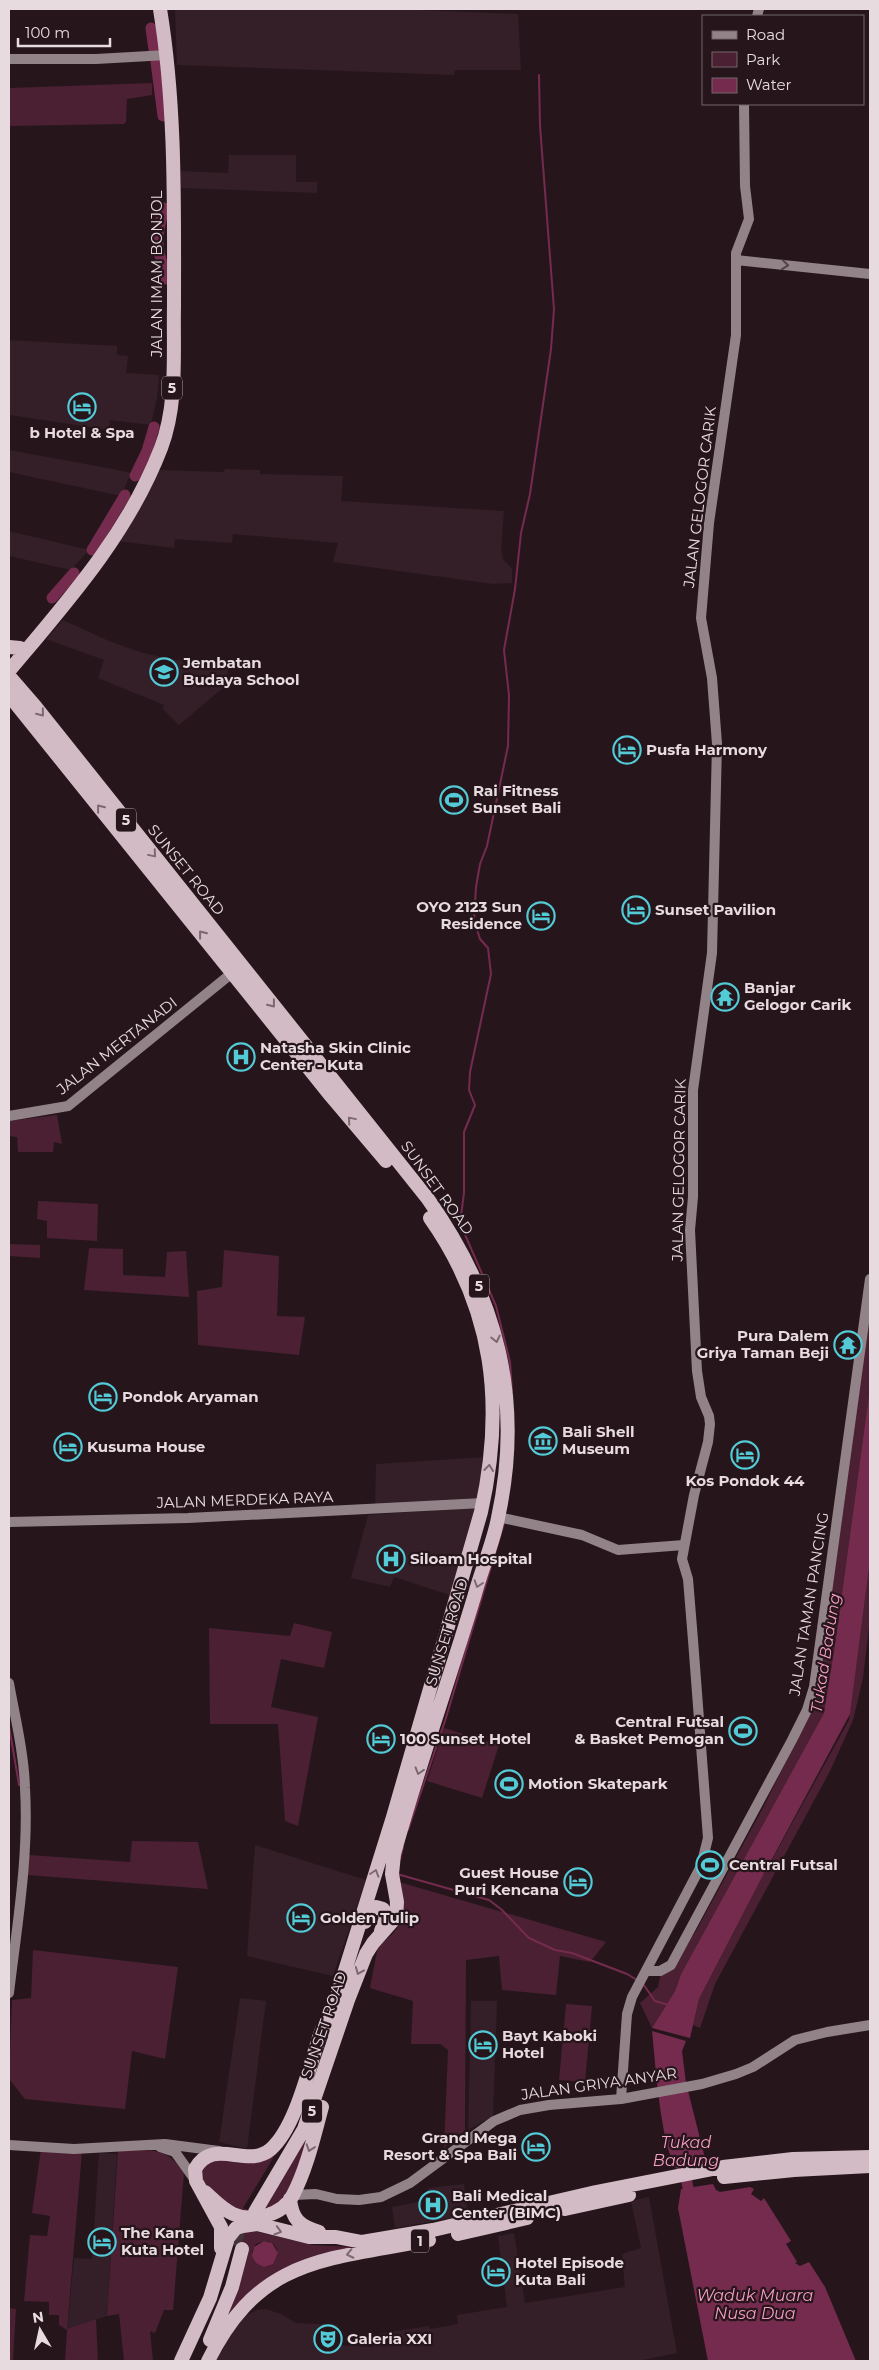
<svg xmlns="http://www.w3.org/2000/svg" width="879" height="2370" font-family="Montserrat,sans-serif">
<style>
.built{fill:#341e27}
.green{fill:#4a2032;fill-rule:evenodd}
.water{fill:#752b4e}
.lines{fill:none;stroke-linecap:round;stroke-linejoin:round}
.stream{stroke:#752b4e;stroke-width:2}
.river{stroke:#752b4e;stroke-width:11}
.highway-tunnel{stroke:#433439;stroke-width:14;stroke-dasharray:14 7;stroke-linecap:butt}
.secondary{stroke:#928389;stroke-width:10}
.highway{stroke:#d2bbc4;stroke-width:14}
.oneway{stroke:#514248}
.oneway2{stroke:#7c6870}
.labels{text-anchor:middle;stroke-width:4.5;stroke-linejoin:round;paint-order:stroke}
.shield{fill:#26161c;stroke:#ada0a4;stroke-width:1}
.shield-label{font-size:14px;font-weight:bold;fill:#e7dbdf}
.street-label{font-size:15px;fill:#e7dbdf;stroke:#26161c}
.poi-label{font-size:15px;font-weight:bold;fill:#e7dbdf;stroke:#26161c;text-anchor:start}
.water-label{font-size:16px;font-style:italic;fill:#f79fc3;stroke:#26161c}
</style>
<rect width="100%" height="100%" fill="#26161c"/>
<path class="built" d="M175,9H394L518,14L521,70H455L454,75L177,65Z
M229,155H296V182H317V193L181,188V171L228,173Z
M9,340L117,346V355L128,356L126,373L159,375L157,398L151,425L110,420L109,430L9,415Z
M9,450L113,469L131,473L121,496L9,472Z
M225,469L260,470V474L343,476L341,501L504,511L501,549L503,559L512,569V583L493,584L333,562L338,543L233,534L232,543L175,539L174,548L117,541L158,470L224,472Z
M9,531L89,550L71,570L9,556Z
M63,620L109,641L143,653L175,660L229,665L225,686L179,725L163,709L164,705L98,678L104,660L46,639Z
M486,1457L479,1500L375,1506L376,1464Z
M481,1507L450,1595L394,1577L390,1587L351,1578L368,1515Z
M255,1845L366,1880L333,1976L247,1956Z
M240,1998L266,2001L247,2149L219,2142Z
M471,2001H497L493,2116L468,2130Z
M99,2153L117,2154L107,2316L67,2330L74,2258L92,2259Z
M464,2184L468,2215L395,2228L392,2207L428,2200V2188Z
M649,2197L677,2353L638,2361H213L216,2351L246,2315L257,2310L266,2309L281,2314L296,2323L338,2325L337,2345L373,2347L371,2335L429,2326L430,2329L458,2324L457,2315L507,2307L498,2236L514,2233L525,2303L625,2287L622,2254L641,2248L631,2201Z"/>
<path class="green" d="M152,83V95L127,99L126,122L124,124L9,126V88Z
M57,1115L62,1144L54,1142L53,1152H18L17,1137L9,1136V1121Z
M38,1201L98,1204L97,1241L47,1238V1221L37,1219Z
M9,1244L40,1245V1258L9,1256Z
M89,1248L123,1249V1275L165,1277L167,1252L186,1251L189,1297L84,1290Z
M224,1250L279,1256L277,1316L305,1317L299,1355L198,1345L197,1291L222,1287Z
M870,1312V1387L836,1638L824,1713L681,1974L675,1991L652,2028L640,2003L658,1987L661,1973L671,1970L697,1929L764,1806L818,1695L825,1624Z
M870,1561V1618L863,1678L853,1720L830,1771L715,1984L700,2028L693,2025L699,1999L758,1885L849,1720Z
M294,1623L332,1632L324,1668L281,1659L271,1707L318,1717L298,1826L285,1821L278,1724H210L209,1628L290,1636Z
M444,1728L499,1745L482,1798L427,1781Z
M132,1841L198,1842L208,1889L27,1875L29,1855L130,1862Z
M710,1857L717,1861L711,1874L703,1870Z
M399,1882L606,1942L590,1962L560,1956L556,1995L502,1990L499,1956L466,1960L465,2131L444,2148L448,2050L440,2044H411L413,2001L370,1988L378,1946C408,1925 402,1915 399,1882Z
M33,1950L178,1967L165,2059L132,2051L125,2109L25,2099L9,2079L12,2000L31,1998Z
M566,2004L592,2006L585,2082L559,2080Z
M315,2114L291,2191C272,2226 242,2220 215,2199C209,2194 198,2183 197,2174C197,2165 208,2157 216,2156C239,2161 257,2164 278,2150L243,2208L259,2215L301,2145Z
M41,2149L82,2152L67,2329L96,2319L98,2361H65L67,2330L59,2325V2315H49V2302L24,2301L30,2235L47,2236L50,2216L32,2213Z
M118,2150C149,2151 165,2144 184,2173L173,2310H164L155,2333L150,2331L153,2361H124L119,2314L107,2316Z
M250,2230L313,2245L353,2247L320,2256L221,2327L245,2249L229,2242L236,2234ZM264,2241C273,2241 279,2248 277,2257L256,2263L252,2251L256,2244Z
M9,2308L16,2309L13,2361H9Z"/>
<path class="water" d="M870,1387V1561L850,1714L758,1885L699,1999L690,2038L652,2028L675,1991L681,1974L824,1713L836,1638Z
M652,2031L686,2041L682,2051L686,2083L707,2166L679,2171C661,2155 655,2058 652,2031Z
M713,2184L716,2190L720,2192L750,2187L754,2189L751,2194L761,2201L764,2198L791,2241L786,2244L797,2262L795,2263L800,2266L809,2262L825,2287L856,2361H708L678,2208L681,2189Z
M264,2241L272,2243L278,2253L273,2264L264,2267L256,2263L252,2256L254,2247Z"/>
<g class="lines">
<path class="stream" d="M512,1391L510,1362L496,1306L460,1223L464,1193V1132L475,1105L469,1090L470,1072L491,974L488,948L480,939L474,920L476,887L480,864L487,846L508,746L509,695L504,650L515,589L521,533L530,494L551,349L554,309L540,126L539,75
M9,1726L19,1785
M408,1830L445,1721L504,1523
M400,1859L403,1847
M397,1874L489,1900L502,1910L529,1938L555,1950L572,1953L627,1974L637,1980
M643,1984L655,2001L669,2005"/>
<path class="river" d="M151,28L154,50
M156,62L163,116
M164,208C160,223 155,241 160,256C162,264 166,270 166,279
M135,476L147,451L154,427
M92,550L125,495
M52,598L74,573
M684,2167L691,2203"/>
<path class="highway-tunnel" d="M233,2245L248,2209"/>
<path class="secondary" d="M757,16L759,9
M9,59H96L167,55
M736,260L870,274
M9,1116L68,1106L237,969
M498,1517L582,1535L618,1550L684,1545
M9,1522L188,1518L483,1503
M9,1683C15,1717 24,1753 25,1788C29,1857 17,1925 9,1993
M647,1971H660L671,1965L792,1740L807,1710L814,1687C832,1551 851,1415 870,1279
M621,2099L627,2014L632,1997L701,1866L708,1838L693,1640L688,1579L682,1559L694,1495L708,1442L710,1424L709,1416L701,1397L697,1371L690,1230L693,1197V1090L712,953L717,744L712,678L701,618L709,523L736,335V253L749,219L745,186L744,104
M9,2145L74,2149L165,2144L219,2151
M160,2147L175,2152L195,2180
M293,2195L316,2194L337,2199L359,2200L381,2197L410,2183L494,2121L520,2110L549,2105L621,2099L702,2084L736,2074L753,2067L795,2040L827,2032L870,2025"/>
<path class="highway" d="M9,647L20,648
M9,671C67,602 128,534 161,448C178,404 173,352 174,306C174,206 176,107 160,9
M9,676L35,706L428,1199C497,1297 524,1399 498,1518C493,1544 482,1568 475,1594C449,1681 418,1767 394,1854L392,1874L397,1902L396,1917L373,1943L366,1954L348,2000L304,2129L255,2212
M9,695L331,1096L386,1161
M365,1922L371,1909L376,1907L383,1909L386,1918L381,1931
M329,2029L338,1993L393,1817L481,1512C505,1405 494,1309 430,1218
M724,2177L794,2170L870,2166
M205,2192C214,2200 222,2209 233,2214C253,2223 283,2215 293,2195C307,2168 314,2136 322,2107
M290,2199C292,2220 300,2226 319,2232
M565,2209L629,2195
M458,2234L527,2218
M221,2248V2227L196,2181L195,2169C214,2136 247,2170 271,2149C297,2126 310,2062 322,2029L330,2019
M210,2340L232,2287L242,2249
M181,2361L210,2298L228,2238L236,2228L243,2226L257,2224L309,2237H336L362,2242L433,2230L596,2192L723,2167L793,2159L870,2157
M208,2361C260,2256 327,2260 429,2240"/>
</g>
<defs><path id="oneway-chevron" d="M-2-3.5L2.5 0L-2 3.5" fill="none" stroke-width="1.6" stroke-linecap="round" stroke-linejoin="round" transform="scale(1.25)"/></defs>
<use class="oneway" href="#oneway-chevron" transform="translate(785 265) rotate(6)"/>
<g class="oneway2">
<use href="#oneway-chevron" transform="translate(41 713) rotate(51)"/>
<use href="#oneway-chevron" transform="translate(100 808) rotate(-129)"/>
<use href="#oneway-chevron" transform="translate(153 854) rotate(50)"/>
<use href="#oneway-chevron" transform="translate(202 934) rotate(-128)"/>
<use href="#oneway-chevron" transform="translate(272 1004) rotate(52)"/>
<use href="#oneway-chevron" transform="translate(351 1120) rotate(-130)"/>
<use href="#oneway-chevron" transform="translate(496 1339) rotate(77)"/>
<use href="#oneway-chevron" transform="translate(489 1468) rotate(-83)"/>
<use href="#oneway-chevron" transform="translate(478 1584) rotate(108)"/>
<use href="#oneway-chevron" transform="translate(419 1771) rotate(107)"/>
<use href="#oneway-chevron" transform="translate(375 1873) rotate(-72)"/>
<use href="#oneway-chevron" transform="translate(359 1971) rotate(112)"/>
<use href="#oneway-chevron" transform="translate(310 2148) rotate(109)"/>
<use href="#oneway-chevron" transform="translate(278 2231) rotate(16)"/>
<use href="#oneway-chevron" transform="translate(350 2254) rotate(168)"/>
</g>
<defs>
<g id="hotel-ring" transform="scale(1.4375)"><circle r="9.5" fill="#26161c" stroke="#52cbd7" stroke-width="1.5"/><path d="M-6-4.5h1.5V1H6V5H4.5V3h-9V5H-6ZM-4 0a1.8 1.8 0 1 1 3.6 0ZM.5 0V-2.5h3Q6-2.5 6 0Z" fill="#52cbd7"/></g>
<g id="school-ring" transform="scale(1.4375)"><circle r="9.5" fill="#26161c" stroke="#52cbd7" stroke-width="1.5"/><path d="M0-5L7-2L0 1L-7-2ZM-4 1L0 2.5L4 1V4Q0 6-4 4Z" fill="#52cbd7"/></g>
<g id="stadium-ring" transform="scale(1.4375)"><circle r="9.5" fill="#26161c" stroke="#52cbd7" stroke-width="1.5"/><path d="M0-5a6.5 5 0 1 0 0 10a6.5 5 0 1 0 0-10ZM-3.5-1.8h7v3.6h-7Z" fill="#52cbd7"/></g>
<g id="temple-ring" transform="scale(1.4375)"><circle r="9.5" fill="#26161c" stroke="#52cbd7" stroke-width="1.5"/><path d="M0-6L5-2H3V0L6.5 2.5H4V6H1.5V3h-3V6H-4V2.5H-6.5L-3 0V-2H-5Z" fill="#52cbd7"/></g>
<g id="hospital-ring" transform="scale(1.4375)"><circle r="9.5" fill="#26161c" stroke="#52cbd7" stroke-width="1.5"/><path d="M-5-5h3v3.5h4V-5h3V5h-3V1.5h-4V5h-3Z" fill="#52cbd7"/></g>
<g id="museum-ring" transform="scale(1.4375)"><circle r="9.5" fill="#26161c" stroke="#52cbd7" stroke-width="1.5"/><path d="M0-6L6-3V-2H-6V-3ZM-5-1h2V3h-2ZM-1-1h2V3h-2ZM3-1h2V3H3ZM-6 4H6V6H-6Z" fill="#52cbd7"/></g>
<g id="theatre-ring" transform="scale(1.4375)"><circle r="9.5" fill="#26161c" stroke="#52cbd7" stroke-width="1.5"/><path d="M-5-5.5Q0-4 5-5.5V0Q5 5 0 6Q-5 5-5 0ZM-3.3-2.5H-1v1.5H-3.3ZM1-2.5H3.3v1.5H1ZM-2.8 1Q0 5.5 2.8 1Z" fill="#52cbd7"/></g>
</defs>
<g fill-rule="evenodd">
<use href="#hotel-ring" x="82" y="407"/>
<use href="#school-ring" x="164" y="672"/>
<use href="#hotel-ring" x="627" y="750"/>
<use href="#stadium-ring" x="454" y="800"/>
<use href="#hotel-ring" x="636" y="910"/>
<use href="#hotel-ring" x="541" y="916"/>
<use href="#temple-ring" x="725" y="997"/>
<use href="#hospital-ring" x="241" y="1057"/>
<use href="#temple-ring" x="848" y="1345"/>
<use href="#hotel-ring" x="103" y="1397"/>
<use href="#museum-ring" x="543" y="1441"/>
<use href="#hotel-ring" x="68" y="1447"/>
<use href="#hotel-ring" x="745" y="1455"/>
<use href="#hospital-ring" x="391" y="1559"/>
<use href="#stadium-ring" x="743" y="1731"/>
<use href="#hotel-ring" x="381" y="1739"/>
<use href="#stadium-ring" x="509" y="1784"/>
<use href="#stadium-ring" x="710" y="1865"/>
<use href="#hotel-ring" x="578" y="1882"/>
<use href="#hotel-ring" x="301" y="1918"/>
<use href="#hotel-ring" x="483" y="2045"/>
<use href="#hotel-ring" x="536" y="2147"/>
<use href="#hospital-ring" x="433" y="2205"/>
<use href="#hotel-ring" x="102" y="2242"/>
<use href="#hotel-ring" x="496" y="2272"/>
<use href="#theatre-ring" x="328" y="2339"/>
</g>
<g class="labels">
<g class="shield">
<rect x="162" y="376.5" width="20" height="23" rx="4"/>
<rect x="116" y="808.5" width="20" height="23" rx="4"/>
<rect x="469" y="1274.5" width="20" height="23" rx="4"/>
<rect x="302" y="2099.5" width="20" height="23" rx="4"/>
<rect x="411" y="2229.5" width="18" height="23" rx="4"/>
</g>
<g class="shield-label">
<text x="172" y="393">5</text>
<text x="126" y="825">5</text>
<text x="479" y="1291">5</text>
<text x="312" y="2116">5</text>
<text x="420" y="2246">1</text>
</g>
<g class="street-label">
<text transform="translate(157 274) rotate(-90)" y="5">JALAN IMAM BONJOL</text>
<text transform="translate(700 497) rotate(-83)" y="5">JALAN GELOGOR CARIK</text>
<text transform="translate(186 870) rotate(51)" y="5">SUNSET ROAD</text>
<text transform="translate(117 1046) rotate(-38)" y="5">JALAN MERTANADI</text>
<text transform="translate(679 1170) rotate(-89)" y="5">JALAN GELOGOR CARIK</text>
<text transform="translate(437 1188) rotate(54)" y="5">SUNSET ROAD</text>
<text transform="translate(245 1500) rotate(-2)" y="5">JALAN MERDEKA RAYA</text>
<text transform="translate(809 1604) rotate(-81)" y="5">JALAN TAMAN PANCING</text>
<text transform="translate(447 1632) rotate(-73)" y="5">SUNSET ROAD</text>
<text transform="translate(324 2025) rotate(-71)" y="5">SUNSET ROAD</text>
<text transform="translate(599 2084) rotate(-8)" y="5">JALAN GRIYA ANYAR</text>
</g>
<g class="poi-label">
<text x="82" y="438" text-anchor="middle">b Hotel &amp; Spa</text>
<text x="183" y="668">Jembatan<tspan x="183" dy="17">Budaya School</tspan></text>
<text x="646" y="755">Pusfa Harmony</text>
<text x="473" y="796">Rai Fitness<tspan x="473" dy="17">Sunset Bali</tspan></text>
<text x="522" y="912" text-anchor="end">OYO 2123 Sun<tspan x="522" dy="17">Residence</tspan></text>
<text x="655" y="915">Sunset Pavilion</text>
<text x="744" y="993">Banjar<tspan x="744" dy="17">Gelogor Carik</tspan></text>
<text x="260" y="1053">Natasha Skin Clinic<tspan x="260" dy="17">Center - Kuta</tspan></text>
<text x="829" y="1341" text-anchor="end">Pura Dalem<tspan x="829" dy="17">Griya Taman Beji</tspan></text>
<text x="122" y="1402">Pondok Aryaman</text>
<text x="562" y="1437">Bali Shell<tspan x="562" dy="17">Museum</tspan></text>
<text x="87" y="1452">Kusuma House</text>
<text x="745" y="1486" text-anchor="middle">Kos Pondok 44</text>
<text x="410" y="1564">Siloam Hospital</text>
<text x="724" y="1727" text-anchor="end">Central Futsal<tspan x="724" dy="17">&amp; Basket Pemogan</tspan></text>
<text x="400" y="1744">100 Sunset Hotel</text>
<text x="528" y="1789">Motion Skatepark</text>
<text x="729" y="1870">Central Futsal</text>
<text x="559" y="1878" text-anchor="end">Guest House<tspan x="559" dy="17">Puri Kencana</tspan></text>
<text x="320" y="1923">Golden Tulip</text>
<text x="502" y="2041">Bayt Kaboki<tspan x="502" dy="17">Hotel</tspan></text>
<text x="517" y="2143" text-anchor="end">Grand Mega<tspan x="517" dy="17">Resort &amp; Spa Bali</tspan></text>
<text x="452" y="2201">Bali Medical<tspan x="452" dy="17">Center (BIMC)</tspan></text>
<text x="121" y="2238">The Kana<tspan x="121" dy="17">Kuta Hotel</tspan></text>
<text x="515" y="2268">Hotel Episode<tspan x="515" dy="17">Kuta Bali</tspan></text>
<text x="347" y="2344">Galeria XXI</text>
</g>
<g class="water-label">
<text transform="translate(825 1653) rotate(-81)" y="6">Tukad Badung</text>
<text x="686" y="2148">Tukad<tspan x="686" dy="18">Badung</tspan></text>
<text x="755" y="2301">Waduk Muara<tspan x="755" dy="18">Nusa Dua</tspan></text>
</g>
</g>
<rect width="879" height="2370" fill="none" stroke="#e7dbdf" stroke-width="20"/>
<rect x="702" y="15" width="162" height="90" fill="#26161c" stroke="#73656a"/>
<rect x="712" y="31" width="25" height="8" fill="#928389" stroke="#73656a"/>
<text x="746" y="40" font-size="15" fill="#e7dbdf">Road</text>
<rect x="712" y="52" width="25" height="15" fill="#4a2032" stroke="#73656a"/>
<text x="746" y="65" font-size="15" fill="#e7dbdf">Park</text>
<rect x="712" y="78" width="25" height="15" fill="#752b4e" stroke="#73656a"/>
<text x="746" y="90" font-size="15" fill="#e7dbdf">Water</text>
<g transform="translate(40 2330) rotate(351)" stroke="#26161c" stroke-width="4" paint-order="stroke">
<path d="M0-4L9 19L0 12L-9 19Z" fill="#e7dbdf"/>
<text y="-8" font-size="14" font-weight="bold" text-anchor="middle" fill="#e7dbdf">N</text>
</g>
<path d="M18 38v8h92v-8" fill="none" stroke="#e7dbdf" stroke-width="2.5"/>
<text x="25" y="38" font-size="15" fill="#e7dbdf" stroke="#26161c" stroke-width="4" paint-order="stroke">100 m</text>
</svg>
